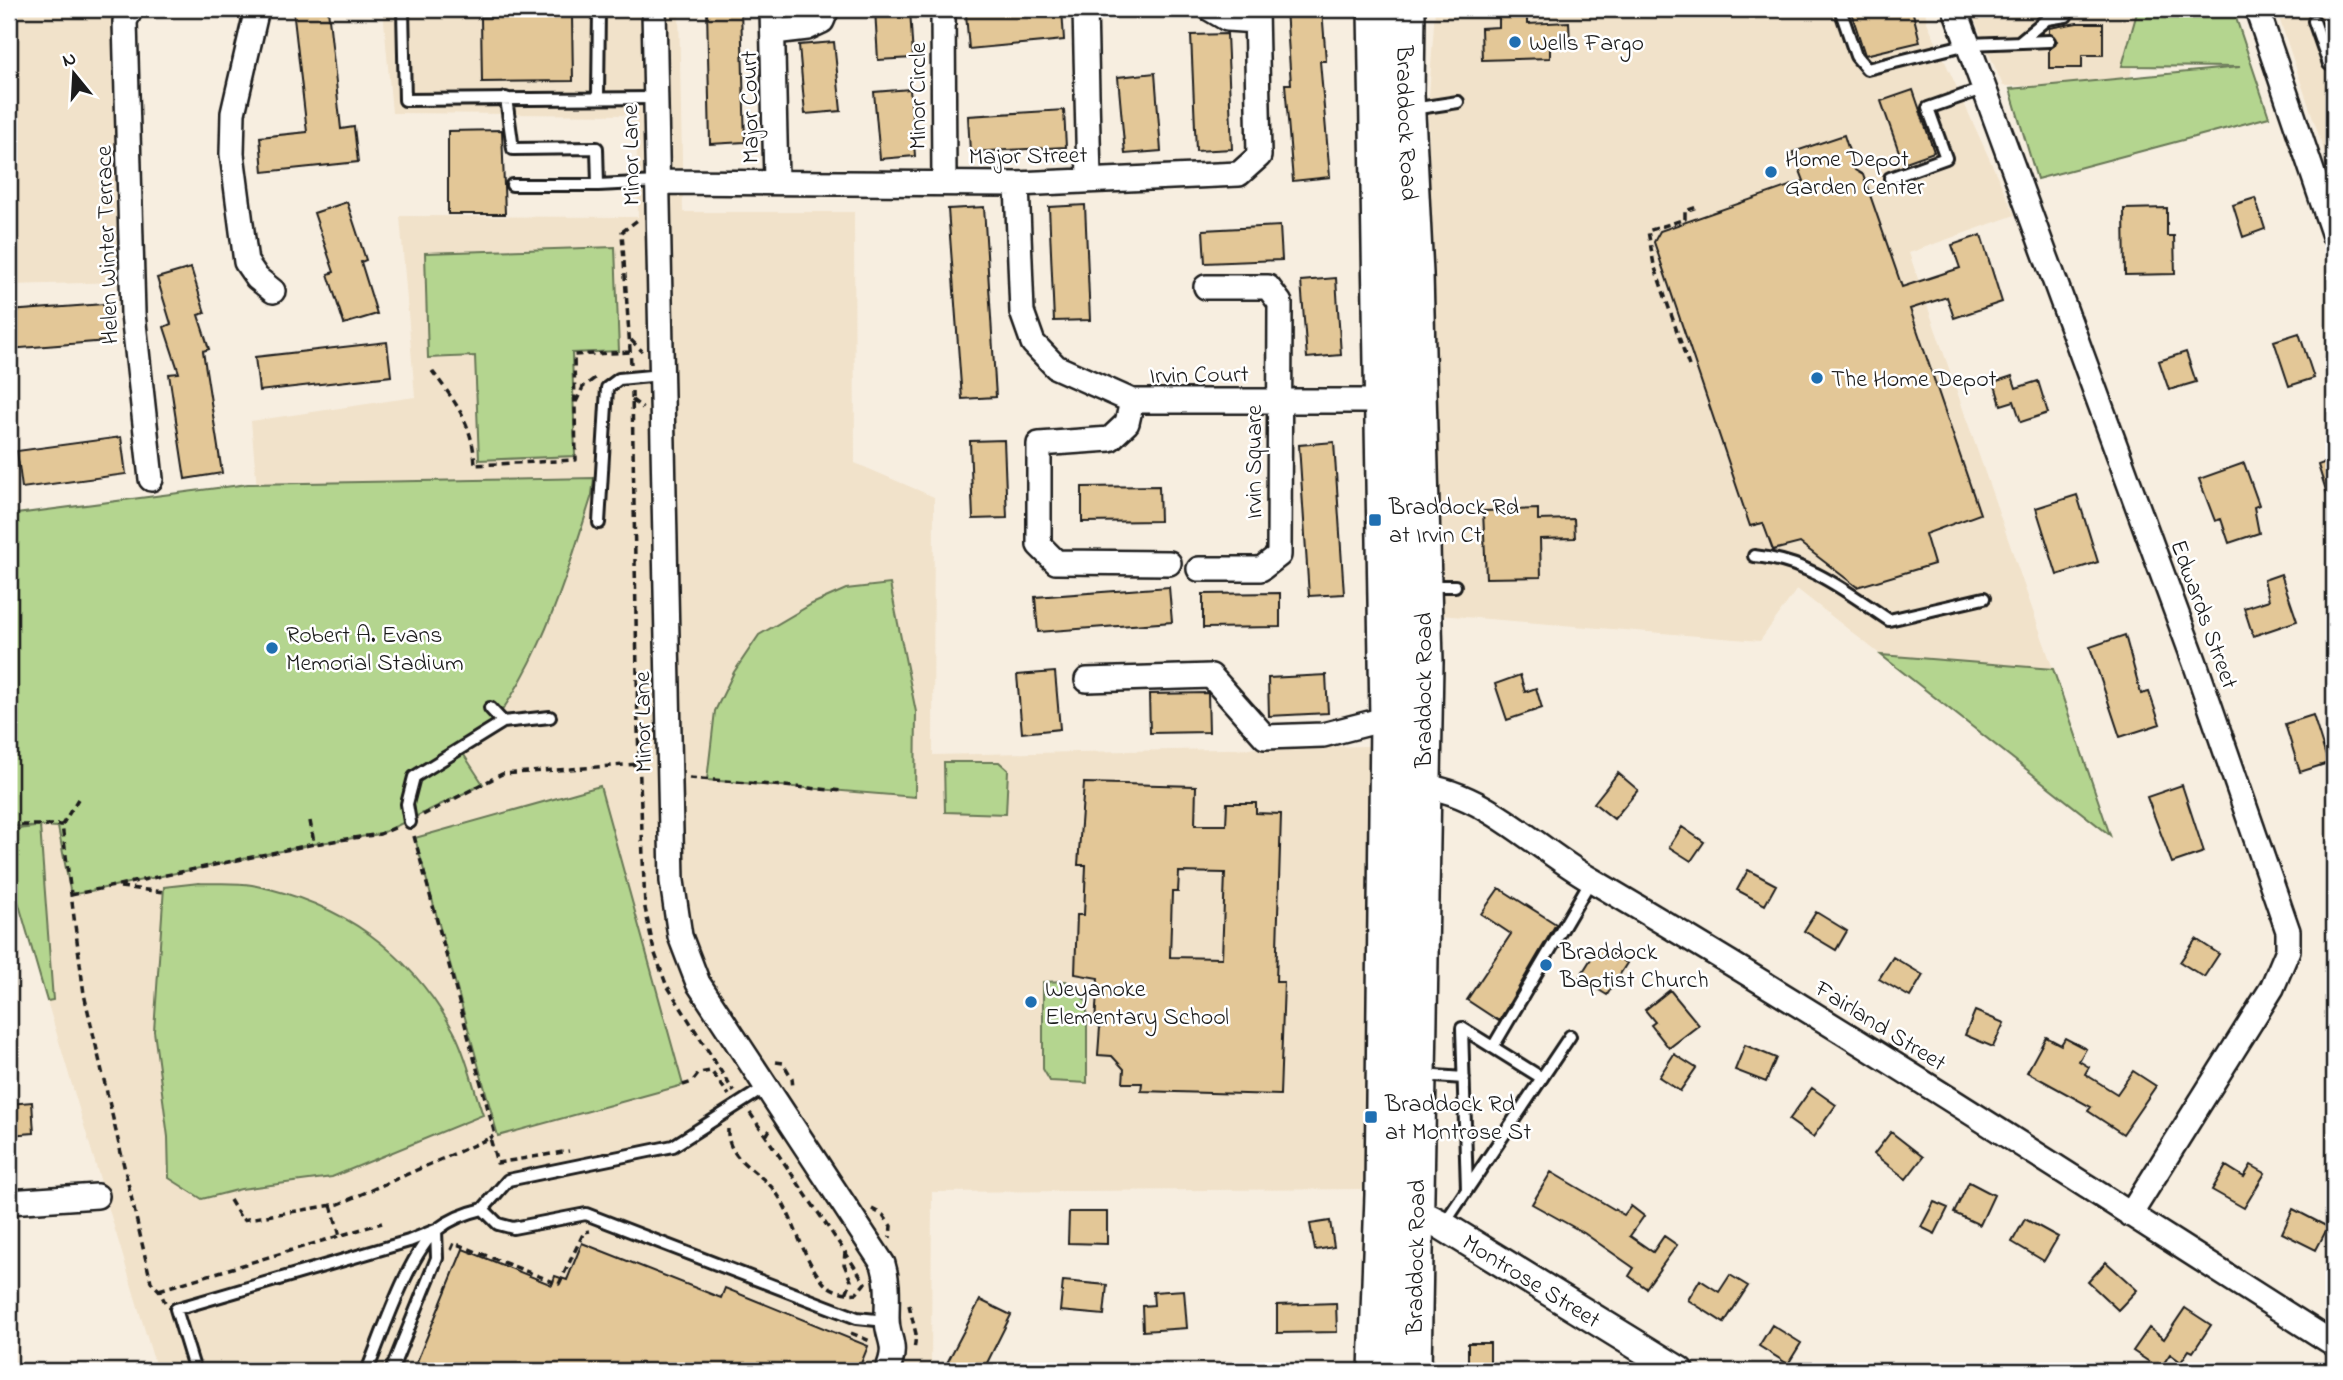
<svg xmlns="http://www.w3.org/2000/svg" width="2343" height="1380" font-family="'Indie Flower',sans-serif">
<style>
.built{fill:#f1e2ca}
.green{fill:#b4d58f;stroke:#687856;stroke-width:2}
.building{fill:#e3c797;stroke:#1c1c1c;stroke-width:2;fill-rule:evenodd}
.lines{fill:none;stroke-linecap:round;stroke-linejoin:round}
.service-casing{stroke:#1c1c1c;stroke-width:16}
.minor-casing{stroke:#1c1c1c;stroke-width:28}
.tertiary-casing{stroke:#1c1c1c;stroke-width:33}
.primary-casing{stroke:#1c1c1c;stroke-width:42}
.path{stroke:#1c1c1c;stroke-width:3.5;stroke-dasharray:7 5;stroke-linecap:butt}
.service{stroke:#fff;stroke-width:10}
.minor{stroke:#fff;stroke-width:23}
.tertiary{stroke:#fff;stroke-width:28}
.primary{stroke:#fff;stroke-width:37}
.poi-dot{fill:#1f6fb2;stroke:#fff;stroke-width:2.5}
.labels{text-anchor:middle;stroke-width:5;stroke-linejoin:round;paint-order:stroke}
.poi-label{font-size:24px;fill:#1c1c1c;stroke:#fff;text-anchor:start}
.street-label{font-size:24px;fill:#1c1c1c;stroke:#fff}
</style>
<rect width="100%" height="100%" fill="#f7eee0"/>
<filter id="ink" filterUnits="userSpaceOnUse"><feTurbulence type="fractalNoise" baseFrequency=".0143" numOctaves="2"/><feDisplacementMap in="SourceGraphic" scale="14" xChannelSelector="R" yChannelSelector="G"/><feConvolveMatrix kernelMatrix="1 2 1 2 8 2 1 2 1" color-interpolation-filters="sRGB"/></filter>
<g filter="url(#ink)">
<path class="built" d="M9,9H119L123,282L9,285Z
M383,9H679L683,212H854L855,463L934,497L933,755L1369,746L1366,1189L932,1192L931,1371H157L47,1001L53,1000L40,827L9,830V529L258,500L251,421L415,397L400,216L638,217L636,115L392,113Z
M1435,9H1925L1927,22L2015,215L1909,253L2053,669L1881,655L1797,589L1760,641L1440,615L1428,111Z
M1970,9H2146L2128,86H2003Z
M2276,9H2334V180Z"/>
<path class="green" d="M2138,9H2233L2269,117L2037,179L2010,89L2240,67L2122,66Z
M615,247L619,351L572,353L575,456L479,460L475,356L428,358L425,253Z
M594,478L592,495C564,583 534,690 464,755L483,784L380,834L314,844L71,895L58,827L40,826L53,1000L47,1001L9,870V830L35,827L9,826V515L248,484Z
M890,584L916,712L915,797L707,780L715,711L734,672L759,635L812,604L846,589Z
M1881,655L2053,669L2110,835Z
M944,762H999L1008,770L1006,814L945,812Z
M600,786L683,1085L498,1136L415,838Z
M199,883C216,884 235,882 252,885C342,903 408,950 453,1030C467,1055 473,1088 483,1115L332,1177L241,1189L202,1199L169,1178L168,1137L154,1031L164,887Z
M1066,981L1087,1002V1083L1050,1081L1043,1069V982Z"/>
<path class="building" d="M293,9H328L341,129L354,127L358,162L263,172L260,137L307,132Z
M707,9H741L745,142L710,144Z
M875,9H910L913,58L878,60Z
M1029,9H1062L1064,40L969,49L966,14Z
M1286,9H1322L1326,61H1320L1330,177L1293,181L1285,84H1291Z
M1499,9H1527V24L1569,22L1570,46L1550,47V58L1482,60L1481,28L1499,27Z
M1850,9H1912L1920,42L1865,55Z
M572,16L573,81L482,82L481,17Z
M2077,23H2103V55H2082V68H2049V49L2057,41L2049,33V28Z
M1227,34L1232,149L1196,151L1191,35Z
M834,42L841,111L805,114L799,45Z
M1155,73L1161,151L1125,154L1118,77Z
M910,89L915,156L880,159L874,92Z
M1913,90L1934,152L1903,163L1881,101Z
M1064,110L1066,147L970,152L968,116Z
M502,130L505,214H448V131Z
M1844,135L1855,170L1863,175L1902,287L1960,268L1952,245L1981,235L2002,302L1954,318L1947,297L1910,309L1980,514L1925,534L1934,564L1857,587L1800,543L1773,550L1763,523L1750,526L1654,242L1660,231L1804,181L1793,152Z
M2255,198L2265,229L2243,237L2233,205Z
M347,202L366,260L361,262L377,314L344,324L328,274L334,272L314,213Z
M1085,205L1090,320L1054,321L1049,207Z
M984,207L996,397L962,399L948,209Z
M2167,208V236H2174L2175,274L2125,275L2124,209Z
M1280,226L1282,260L1205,263L1203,230Z
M191,268L205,313L198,315L209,349L203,351L222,473L185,479L169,374L179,373L164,327L171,324L157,278Z
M1336,278L1341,355L1307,358L1301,281Z
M104,304L107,341L9,349V311Z
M2299,333L2314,378L2289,386L2274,341Z
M387,342L391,376L259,391L255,357Z
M2186,352L2196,382L2169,390L2159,361Z
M2012,376L2016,388L2038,381L2048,413L2021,422L2014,401L2001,405L1994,382Z
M121,437L126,474L22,488L17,451Z
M1004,440L1007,518L973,519L970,441Z
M1334,442L1344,594L1309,596L1299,445Z
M2334,459V506H2331L2318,465Z
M2244,463L2259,505L2254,507L2259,533L2229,543L2221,519L2215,521L2199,479Z
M1159,486L1160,521L1082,522V487Z
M2077,495L2098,562L2057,575L2036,508Z
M1538,509V520L1574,519L1575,538L1540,539L1541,577L1486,578L1483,511Z
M2281,574L2297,621L2253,636L2244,608L2269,600L2264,580Z
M1169,587L1172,622L1038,632L1035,597Z
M1280,593V627L1203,628V594Z
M2125,635L2141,694L2149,692L2160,724L2120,737L2090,647Z
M1055,672L1060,729L1022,733L1017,675Z
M1326,675L1328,713L1269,716L1268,678Z
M1520,675L1525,692L1536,688L1542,708L1507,720L1495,684Z
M1208,693L1209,732L1150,733L1149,694Z
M2313,715L2328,763L2300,772L2285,724Z
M1618,773L1638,790L1614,819L1594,803Z
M1084,783L1196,786L1195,825H1226L1227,803H1256V813L1281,814L1276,982H1284L1280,1095L1141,1091L1142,1083H1123L1124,1069L1112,1056L1098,1055L1100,1027L1095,1023L1098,978L1075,974L1077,915H1084L1086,865H1078ZM1179,872L1225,873L1222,958L1170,957L1172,892H1178Z
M2182,785L2204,852L2172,863L2147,797Z
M1682,827L1704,842L1691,861L1669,847Z
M1748,870L1776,885L1765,905L1737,890Z
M1499,888L1556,924L1499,1021L1467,1000L1511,934L1481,914Z
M1816,912L1847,931L1836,950L1804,931Z
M2196,939L2219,954L2204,977L2180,962Z
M1599,946L1627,963L1607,995L1579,978Z
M1893,957L1923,975L1910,997L1879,979Z
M1670,990L1699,1025L1669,1048L1651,1025L1655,1022L1645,1010Z
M1975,1011L2004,1023L1993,1047L1965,1035Z
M2046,1037L2061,1045L2065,1038L2086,1049L2079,1061L2089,1067L2085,1074L2117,1094L2133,1071L2156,1086L2123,1134L2088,1111L2091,1107L2027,1072Z
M1745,1045L1776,1058L1766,1082L1735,1070Z
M1674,1054L1696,1068L1680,1091L1659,1077Z
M1812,1088L1836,1105L1813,1137L1789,1120Z
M32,1102L34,1133L9,1135V1104Z
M1891,1132L1923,1157L1906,1179L1874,1154Z
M2251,1165L2265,1173L2244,1208L2212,1190L2226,1166L2244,1177Z
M1551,1172L1624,1215L1631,1206L1644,1216L1630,1236L1653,1252L1664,1236L1677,1245L1646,1288L1629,1276L1634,1268L1584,1233L1532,1204Z
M1969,1182L1994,1195L1980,1225L1954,1213Z
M1934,1202L1948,1208L1935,1234L1921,1227Z
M2293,1209L2328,1227L2316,1250L2282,1233Z
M1069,1212H1107V1244L1068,1243Z
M2025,1219L2058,1237L2044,1261L2012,1242Z
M1330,1221L1334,1247L1315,1250L1310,1224Z
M582,1243L721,1298L725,1288L868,1346L858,1371H413L463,1249L552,1285L555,1276L567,1280Z
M2106,1262L2137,1290L2118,1310L2088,1282Z
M1730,1275L1748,1286L1724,1323L1688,1300L1700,1280L1719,1292Z
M1063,1281L1107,1285L1104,1315L1060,1311Z
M1184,1290L1187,1328L1143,1331L1142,1306L1154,1305L1153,1292Z
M980,1300L1011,1315L983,1371H963L947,1363Z
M1336,1303L1337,1332L1277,1333V1305Z
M2185,1308L2211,1325L2193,1352L2189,1350L2181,1362L2170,1354L2160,1369L2133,1351L2149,1328L2164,1339Z
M1772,1325L1801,1343L1788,1364L1759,1346Z
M1468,1343H1490V1371H1468Z"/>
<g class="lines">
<g class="service-casing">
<path id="service" d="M403,9L405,100L655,98
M1840,9L1856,56L1867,69L1968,44L2049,41
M2314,21L2329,64L2334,62
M2019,42L2047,19L2066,16V9
M598,96L599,9
M506,98L513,149L597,148L598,185H512
M1412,109L1458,102
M1890,178L1946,158L1928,108L1985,88
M598,185L657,182
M599,523L607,388L619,379L661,375
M1754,556C1809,561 1844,590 1889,620L1984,598
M1428,586H1455
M490,708L503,722
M410,822L407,804L414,777L503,722L550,717
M1493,1047L1591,880
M1421,1075L1464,1078
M1467,1190L1462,1028L1542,1078
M483,1209L508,1180L673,1146L767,1086
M1444,1224L1570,1036
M195,1371L176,1309L409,1241L436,1230L437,1258L391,1371
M367,1371C382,1335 409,1252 438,1229C452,1218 466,1213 483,1209L498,1224L513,1228L586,1214L857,1318L886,1321"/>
</g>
<g class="minor-casing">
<path id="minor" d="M131,9L125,21L133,314L151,479
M257,9L233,113L232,154L246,262L257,278L273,291
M654,9L672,881L680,936L698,983L883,1264C889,1284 887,1298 887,1318C887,1341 899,1343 887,1371
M772,9L776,181
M943,9L944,182
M1085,9L1089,180
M1210,9L1227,19L1256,21
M1955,9L2195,663L2288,931V950L2272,988L2130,1215
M2257,9L2334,236
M774,32L807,28L822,21L827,9
M657,182L1017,184L1239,174L1259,156L1256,9
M1017,184L1022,312L1033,343L1056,367L1132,401H1394
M1132,401L1127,423L1110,439L1039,444V545L1056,562L1169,563
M1199,569H1261L1279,555L1280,303L1268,287H1206
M1087,680L1211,676L1265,737L1323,735L1389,718
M1409,785C1479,786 1532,846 1590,879C1842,1027 2087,1187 2334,1344
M9,1202L97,1196"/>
</g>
<g class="tertiary-casing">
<g id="tertiary">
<path id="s1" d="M1399,1203L1440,1224L1679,1371"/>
</g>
</g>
<g class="primary-casing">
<g id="primary">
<path d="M1377,9L1389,718L1384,1195L1378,1371"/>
<path id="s2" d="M1406,9L1405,94L1414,274L1424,662L1412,1371"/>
</g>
</g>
<path class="path" d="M631,340L642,351
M631,364L622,232L639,219
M1689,366L1654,265L1648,231L1685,219V211L1697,207
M432,371C456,402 473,425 475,465L576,460L574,355L631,352
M632,391L638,730L645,908L654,951L666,984L734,1092
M632,400L643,408
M576,402L583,387L595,378
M689,778L843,791
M78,799L62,825L84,994L151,1282L159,1290L165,1302
M423,815L502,774L639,764
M310,821L314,843
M9,825H62
M414,836L495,1135L490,1138
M120,887L164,892
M71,895L314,844L380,834L397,827
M776,1062L783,1063L792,1078L793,1088
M683,1085L692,1082L699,1073L711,1071L729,1095
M750,1113L845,1252L844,1264L851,1281L846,1294
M728,1129C726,1160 760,1171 775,1191C795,1218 801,1256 823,1282C830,1290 847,1295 857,1293L865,1283L845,1252
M766,1136L771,1128
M230,1200L242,1220L339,1204L490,1138L497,1163L569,1151
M331,1205L340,1236
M872,1209L883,1215L891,1226L890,1238
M451,1250L454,1243L559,1284L584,1232L590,1231
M159,1290L382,1223
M909,1305L916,1334L914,1352
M851,1333L870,1341"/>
<use href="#service" class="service"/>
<use href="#minor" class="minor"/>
<use href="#tertiary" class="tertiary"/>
<use href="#primary" class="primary"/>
</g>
</g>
<g class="poi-dot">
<circle cx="1515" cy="42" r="7"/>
<circle cx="1771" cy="172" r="7"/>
<circle cx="1817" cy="378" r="7"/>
<rect x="1368" y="513" width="14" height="14" rx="3.5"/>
<circle cx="272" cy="648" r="7"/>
<circle cx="1546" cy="965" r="7"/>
<circle cx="1031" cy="1002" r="7"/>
<rect x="1364" y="1110" width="14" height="14" rx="3.5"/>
</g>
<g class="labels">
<g class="poi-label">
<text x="1529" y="50">Wells Fargo</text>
<text x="1785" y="166">Home Depot<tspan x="1785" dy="28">Garden Center</tspan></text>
<text x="1831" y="386">The Home Depot</text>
<text x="1389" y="514">Braddock Rd<tspan x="1389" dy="28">at Irvin Ct</tspan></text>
<text x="286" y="642">Robert A. Evans<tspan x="286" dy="28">Memorial Stadium</tspan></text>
<text x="1560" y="959">Braddock<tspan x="1560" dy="28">Baptist Church</tspan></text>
<text x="1045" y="996">Weyanoke<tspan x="1045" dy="28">Elementary School</tspan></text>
<text x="1385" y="1111">Braddock Rd<tspan x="1385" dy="28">at Montrose St</tspan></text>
</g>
<g class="street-label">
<text transform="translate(917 96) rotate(-90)" y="8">Minor Circle</text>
<text transform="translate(749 107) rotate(-91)" y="8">Major Court</text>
<text dy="8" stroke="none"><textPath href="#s2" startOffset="114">Braddock Road</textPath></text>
<text transform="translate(630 155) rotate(-91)" y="8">Minor Lane</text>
<text transform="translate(1028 155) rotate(-1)" y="8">Major Street</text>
<text transform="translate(106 245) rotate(-92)" y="8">Helen Winter Terrace</text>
<text transform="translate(1199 374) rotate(-1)" y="8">Irvin Court</text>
<text transform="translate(1253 462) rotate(-90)" y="8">Irvin Square</text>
<text transform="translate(2205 614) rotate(70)" y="8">Edwards Street</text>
<text transform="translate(1423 690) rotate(-90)" y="8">Braddock Road</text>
<text transform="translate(642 722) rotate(-91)" y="8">Minor Lane</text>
<text transform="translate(1881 1025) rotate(32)" y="8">Fairland Street</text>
<text transform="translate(1415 1257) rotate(-89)" y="8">Braddock Road</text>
<text dy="8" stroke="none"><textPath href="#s1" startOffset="154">Montrose Street</textPath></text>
</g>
</g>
<rect width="2343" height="1380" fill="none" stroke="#fff" stroke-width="35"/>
<rect x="18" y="18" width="2308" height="1345" fill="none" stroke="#1c1c1c" stroke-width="2.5" filter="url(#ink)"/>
<g transform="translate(74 74) rotate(342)" stroke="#ffffff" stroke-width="5" paint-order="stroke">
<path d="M0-5L12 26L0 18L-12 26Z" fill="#1c1c1c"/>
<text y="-10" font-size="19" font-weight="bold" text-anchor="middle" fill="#1c1c1c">N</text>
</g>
</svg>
